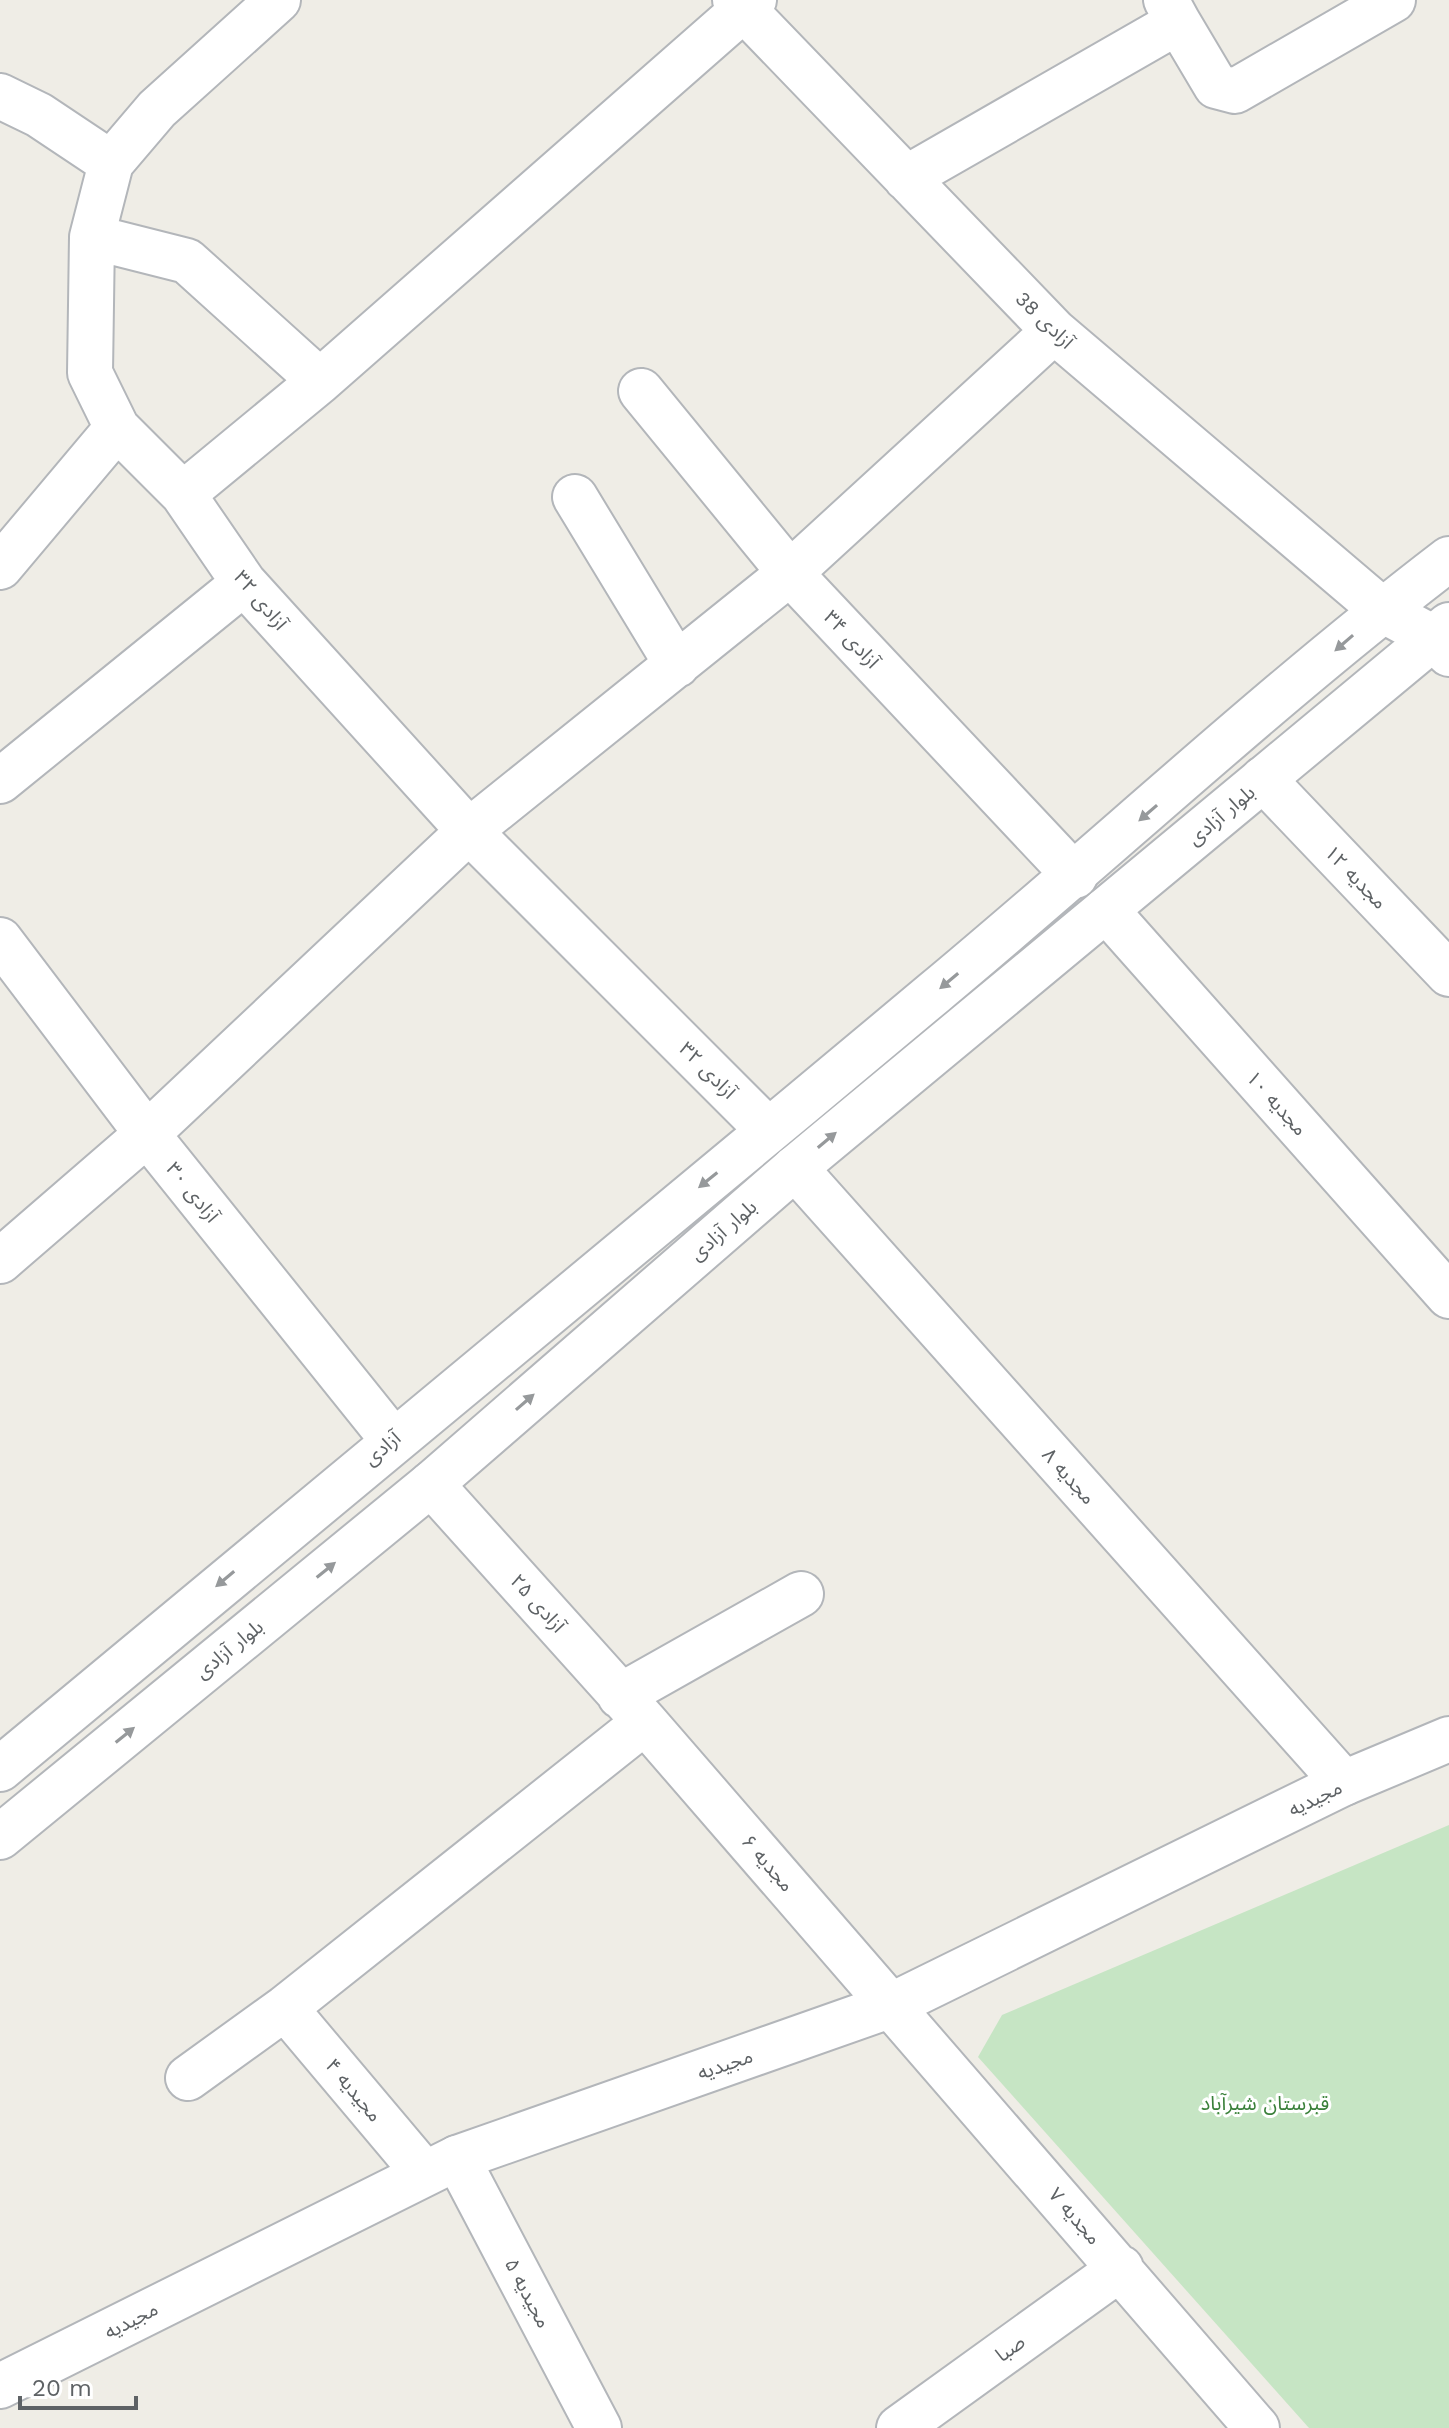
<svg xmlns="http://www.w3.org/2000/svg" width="1449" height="2428" font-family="'Work Sans','Noto Sans Arabic',sans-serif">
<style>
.green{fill:#c6e5c4}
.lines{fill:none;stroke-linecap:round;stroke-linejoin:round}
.minor-casing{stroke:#b3b6ba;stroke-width:48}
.tertiary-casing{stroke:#b3b6ba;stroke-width:48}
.minor{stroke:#fff;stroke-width:44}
.tertiary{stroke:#fff;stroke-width:44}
.oneway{fill:#96999b}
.labels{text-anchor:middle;stroke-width:6;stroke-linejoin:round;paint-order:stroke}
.street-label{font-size:20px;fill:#5e6265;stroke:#fff}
.park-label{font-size:20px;fill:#3a803a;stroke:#fff}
</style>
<rect width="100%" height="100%" fill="#efede6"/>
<path class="green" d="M1449,1825V2428H1309L978,2057L1002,2015Z"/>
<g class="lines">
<g class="minor-casing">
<path id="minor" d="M278,0L157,109L111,163L92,237L90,373L117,428L183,494L244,583L469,831L768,1130
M735,0L1054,331L1382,610L1434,638L1449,654
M1178,22L1216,86L1235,91L1393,0
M0,96L39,115L111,163
M906,178L1178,22L1166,0
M92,237L187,261L320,381
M641,391L790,573L1075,876
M183,494L320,381L754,0
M575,497L677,665
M0,567L117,428
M1263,779L1449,974
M0,781L244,583
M1106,910L1449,1296
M0,940L147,1134L392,1439
M795,1168L1344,1783
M0,1261L147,1134L469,831L790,573L1054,331
M431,1484L645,1722L1257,2428
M620,1696L801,1594
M285,2008L424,2173
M188,2078L285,2008L645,1722
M457,2158L599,2428
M899,2428L1121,2268"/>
</g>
<g class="tertiary-casing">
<path id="tertiary" d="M0,1769C310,1508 624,1253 934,993C1106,850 1271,695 1449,559
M0,1837L431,1484L795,1168L1449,625
M0,2386L457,2158L892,2005L1344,1783L1449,1739"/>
</g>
<use href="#minor" class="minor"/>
<use href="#tertiary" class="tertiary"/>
</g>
<defs><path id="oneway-solid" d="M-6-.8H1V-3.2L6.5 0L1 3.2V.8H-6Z" transform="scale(2)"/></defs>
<g class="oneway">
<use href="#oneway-solid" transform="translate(1344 643) rotate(139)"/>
<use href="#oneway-solid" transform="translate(1148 813) rotate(139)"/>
<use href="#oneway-solid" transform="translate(949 981) rotate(140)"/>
<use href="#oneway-solid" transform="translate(827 1140) rotate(-40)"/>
<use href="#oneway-solid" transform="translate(708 1180) rotate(141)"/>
<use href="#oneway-solid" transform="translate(525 1402) rotate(-41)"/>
<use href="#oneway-solid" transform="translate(326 1570) rotate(-39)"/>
<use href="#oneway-solid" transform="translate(225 1579) rotate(140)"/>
<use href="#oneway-solid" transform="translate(125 1735) rotate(-39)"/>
</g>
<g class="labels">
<g class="street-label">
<text transform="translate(1045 320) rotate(44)" y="7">آزادی 38</text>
<text transform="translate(261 600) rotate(50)" y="7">آزادی ۳۲</text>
<text transform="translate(852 639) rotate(47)" y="7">آزادی ۳۴</text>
<text transform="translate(1221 815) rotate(-40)" y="7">بلوار آزادی</text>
<text transform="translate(1356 877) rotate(46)" y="7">مجدیه ۱۲</text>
<text transform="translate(708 1070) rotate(45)" y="7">آزادی ۳۲</text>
<text transform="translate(1277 1103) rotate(48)" y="7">مجدیه ۱۰</text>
<text transform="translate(193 1192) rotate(51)" y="7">آزادی ۳۰</text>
<text transform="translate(723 1230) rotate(-41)" y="7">بلوار آزادی</text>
<text transform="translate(382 1448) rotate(-40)" y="7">آزادی</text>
<text transform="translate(1069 1476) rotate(48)" y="7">مجدیه ۸</text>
<text transform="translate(538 1603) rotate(48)" y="7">آزادی ۲۵</text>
<text transform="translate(229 1649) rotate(-39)" y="7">بلوار آزادی</text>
<text transform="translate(1315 1798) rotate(-26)" y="7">مجیدیه</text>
<text transform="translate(768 1863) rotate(49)" y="7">مجدیه ۶</text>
<text transform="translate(725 2064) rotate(-19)" y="7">مجیدیه</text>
<text transform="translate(354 2090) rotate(50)" y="7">مجیدیه ۴</text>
<text transform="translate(1075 2216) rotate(49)" y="7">مجدیه ۷</text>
<text transform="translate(528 2293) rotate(62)" y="7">مجیدیه ۵</text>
<text transform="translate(131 2320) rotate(-27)" y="7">مجیدیه</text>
<text transform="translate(1010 2348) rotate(-36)" y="7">صبا</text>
</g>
<g class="park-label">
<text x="1265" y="2110">قبرستان شیرآباد</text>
</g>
</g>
<path d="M20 2396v12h116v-12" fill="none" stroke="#5e6265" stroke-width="4"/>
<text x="32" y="2396" font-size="24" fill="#5e6265" stroke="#ffffff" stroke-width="6" paint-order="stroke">20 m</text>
</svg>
